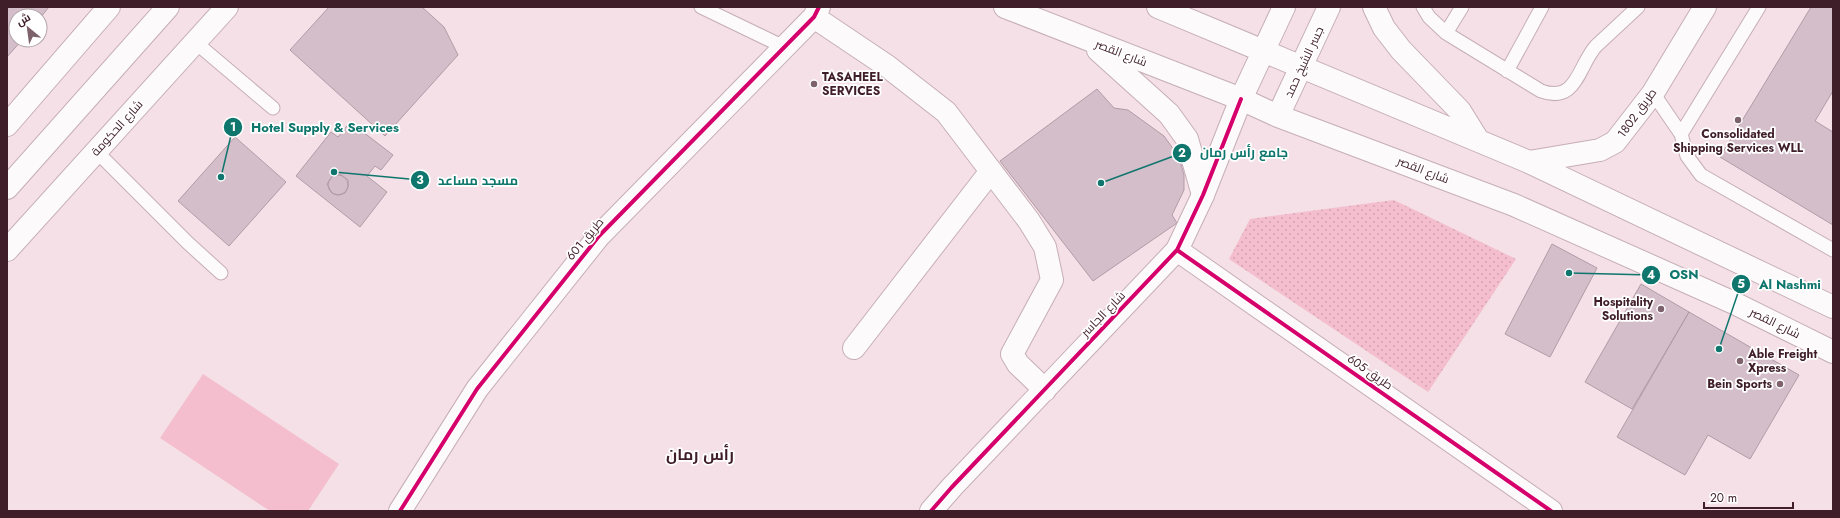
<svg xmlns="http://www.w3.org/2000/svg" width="1840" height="518" font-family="Jost,Cairo,sans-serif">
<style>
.park{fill:url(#park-dots)}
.garden{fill:#f4becf}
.building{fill:#d4beca;stroke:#b19ba7;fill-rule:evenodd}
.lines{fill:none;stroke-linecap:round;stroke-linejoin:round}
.service-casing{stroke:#c6aeb6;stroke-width:15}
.minor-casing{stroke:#c6aeb6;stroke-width:24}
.secondary-casing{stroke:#c6aeb6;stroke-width:24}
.service{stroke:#fdfafb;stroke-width:13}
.minor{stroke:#fdfafb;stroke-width:22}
.secondary{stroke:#fdfafb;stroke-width:22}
.cycleway-casing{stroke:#fff;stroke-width:6}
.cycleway{stroke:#d6006c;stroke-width:4}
.poi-dot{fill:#7e626b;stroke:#fff;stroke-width:1.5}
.labels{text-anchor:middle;stroke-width:3.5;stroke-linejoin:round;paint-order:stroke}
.street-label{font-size:12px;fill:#3f1e29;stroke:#fff}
.poi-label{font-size:12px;font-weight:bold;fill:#3f1e29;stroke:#fff;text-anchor:start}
.district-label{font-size:16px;font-weight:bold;fill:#3f1e29;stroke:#fff}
.leader{fill:none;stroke:#0f766e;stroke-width:1.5}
.callout-dot{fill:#0f766e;stroke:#fff;stroke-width:1.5}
.mark-label{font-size:12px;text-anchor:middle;font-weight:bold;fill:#fff}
.callout-label{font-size:13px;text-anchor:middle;font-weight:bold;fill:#0f766e;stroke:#fff;stroke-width:3.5;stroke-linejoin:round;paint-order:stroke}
</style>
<defs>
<pattern id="park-dots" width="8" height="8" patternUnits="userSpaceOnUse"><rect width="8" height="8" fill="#f4becf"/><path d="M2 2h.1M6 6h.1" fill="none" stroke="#d2a3b2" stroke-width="1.8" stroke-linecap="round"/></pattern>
</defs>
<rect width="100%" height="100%" fill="#f4e0e6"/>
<path class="park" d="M1394,200L1516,259L1428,392L1229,259L1250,219Z"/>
<path class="garden" d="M203,374L339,464L308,511H270L160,438Z"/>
<path class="building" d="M7,7H49L40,18V16H16V40H22L7,57Z
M329,7H422L444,27L458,55L385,136L290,50Z
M1811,7H1833V91L1815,121L1833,132V225L1720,157Z
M1097,89L1114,108L1128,110L1164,136L1179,157L1184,175V190L1172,215L1177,223L1093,281L1000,161Z
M350,122L393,155L381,170L375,166L367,176L387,192L360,227L296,176L331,132L338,137ZM340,174L348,180V187L345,193L338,195L332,193L327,184L333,175Z
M235,137L286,182L229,246L178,201Z
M328 185a10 10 0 1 1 20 0a10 10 0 1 1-20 0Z
M1552,244L1597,268L1550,357L1505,334Z
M1641,284L1689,312L1632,409L1585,382Z
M1689,312L1799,375L1750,459L1708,435L1685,475L1617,437Z"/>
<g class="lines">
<g class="service-casing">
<path id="service" d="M701,7L784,47
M1423,7L1429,17L1446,33L1541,91C1577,104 1578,66 1596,46L1638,7
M1446,33L1462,7
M195,42L273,108
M1507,71L1542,7
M1653,93L1681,134L1687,156L1701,175L1833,250
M1681,134L1759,7
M96,151L188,243L221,273"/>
</g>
<g class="minor-casing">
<path id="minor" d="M814,17L887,66L946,112L1029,221L1045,247L1052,280L1012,354L1018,364L1045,390
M1529,162L1600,150L1615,142L1653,93L1705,7
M1177,250L1551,511
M854,348L991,171
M400,511L477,389L599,236L814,17L819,7
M931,511L952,487L1177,250L1203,195L1241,99"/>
</g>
<g class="secondary-casing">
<path id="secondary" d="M1005,7L1241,99L1278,116L1514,205L1734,303L1833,352
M1158,7L1529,162L1833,307
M1374,7L1384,28L1401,50L1460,111L1478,140
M1098,50L1169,114L1187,139L1203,195
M1241,99L1284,7
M1278,116L1329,7
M7,125L109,7
M7,188L168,7
M7,250L227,7"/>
</g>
<use href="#service" class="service"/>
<use href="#minor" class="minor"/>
<use href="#secondary" class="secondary"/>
<g class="cycleway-casing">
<path id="cycleway" d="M1177,250L1551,511
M400,511L477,389L599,236L814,17L819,7
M931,511L952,487L1177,250L1203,195L1241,99"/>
</g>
<use href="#cycleway" class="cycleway"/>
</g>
<g class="poi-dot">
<circle cx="814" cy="84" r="4"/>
<circle cx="1738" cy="120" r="4"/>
<circle cx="1661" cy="309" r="4"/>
<circle cx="1740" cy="361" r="4"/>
<circle cx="1780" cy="384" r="4"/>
</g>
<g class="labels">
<g class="street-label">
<text transform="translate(1121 53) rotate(21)" y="4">شارع القصر</text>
<text transform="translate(1304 62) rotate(-65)" y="4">جسر الشيخ حمد</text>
<text transform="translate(1637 113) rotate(-54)" y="4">طريق 1802</text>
<text transform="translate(117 128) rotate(-48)" y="4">شارع الحكومة</text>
<text transform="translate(1423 170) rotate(21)" y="4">شارع القصر</text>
<text transform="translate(585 239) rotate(-50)" y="4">طريق 601</text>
<text transform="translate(1103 314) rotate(-46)" y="4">شارع الجاسر</text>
<text transform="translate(1775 323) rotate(26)" y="4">شارع القصر</text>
<text transform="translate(1370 372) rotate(35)" y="4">طريق 605</text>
</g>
<g class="poi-label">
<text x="822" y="81">TASAHEEL<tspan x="822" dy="14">SERVICES</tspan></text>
<text x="1738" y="138" text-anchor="middle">Consolidated<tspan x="1738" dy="14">Shipping Services WLL</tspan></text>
<text x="1653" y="306" text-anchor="end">Hospitality<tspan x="1653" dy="14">Solutions</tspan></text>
<text x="1748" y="358">Able Freight<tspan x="1748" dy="14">Xpress</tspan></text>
<text x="1772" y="388" text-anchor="end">Bein Sports</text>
</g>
<g class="district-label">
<text x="700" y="460">رأس رمان</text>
</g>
</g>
<path class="leader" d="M221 177L233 127M1101 183L1182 153M334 172L420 180M1569 273L1651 275M1719 349L1741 284"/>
<g class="callout-dot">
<circle cx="221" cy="177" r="4"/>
<circle cx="1101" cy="183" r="4"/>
<circle cx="334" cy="172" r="4"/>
<circle cx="1569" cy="273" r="4"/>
<circle cx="1719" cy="349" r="4"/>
<circle cx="233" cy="127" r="10"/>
<circle cx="1182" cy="153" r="10"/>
<circle cx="420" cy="180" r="10"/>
<circle cx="1651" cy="275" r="10"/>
<circle cx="1741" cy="284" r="10"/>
</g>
<g class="mark-label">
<text x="233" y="131">1</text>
<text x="1182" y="157">2</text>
<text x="420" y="184">3</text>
<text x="1651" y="279">4</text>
<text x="1741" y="288">5</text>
</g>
<g class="callout-label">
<text x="325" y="132">Hotel Supply &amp; Services</text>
<text x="1244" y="157">جامع رأس رمان</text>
<text x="478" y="185">مسجد مساعد</text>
<text x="1684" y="279">OSN</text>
<text x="1790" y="289">Al Nashmi</text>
</g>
<rect width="1840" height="518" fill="none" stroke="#3f1e29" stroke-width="16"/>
<g transform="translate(28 28) rotate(331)"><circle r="19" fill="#ffffff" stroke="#b2a5a9"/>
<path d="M0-3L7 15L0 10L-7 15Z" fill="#7e626b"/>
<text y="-6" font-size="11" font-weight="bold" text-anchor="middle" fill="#3f1e29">ش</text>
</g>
<path d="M1704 502v6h89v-6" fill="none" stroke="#3f1e29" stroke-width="2"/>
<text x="1710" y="502" font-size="12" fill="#3f1e29" stroke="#ffffff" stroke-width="3" paint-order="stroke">20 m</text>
</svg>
